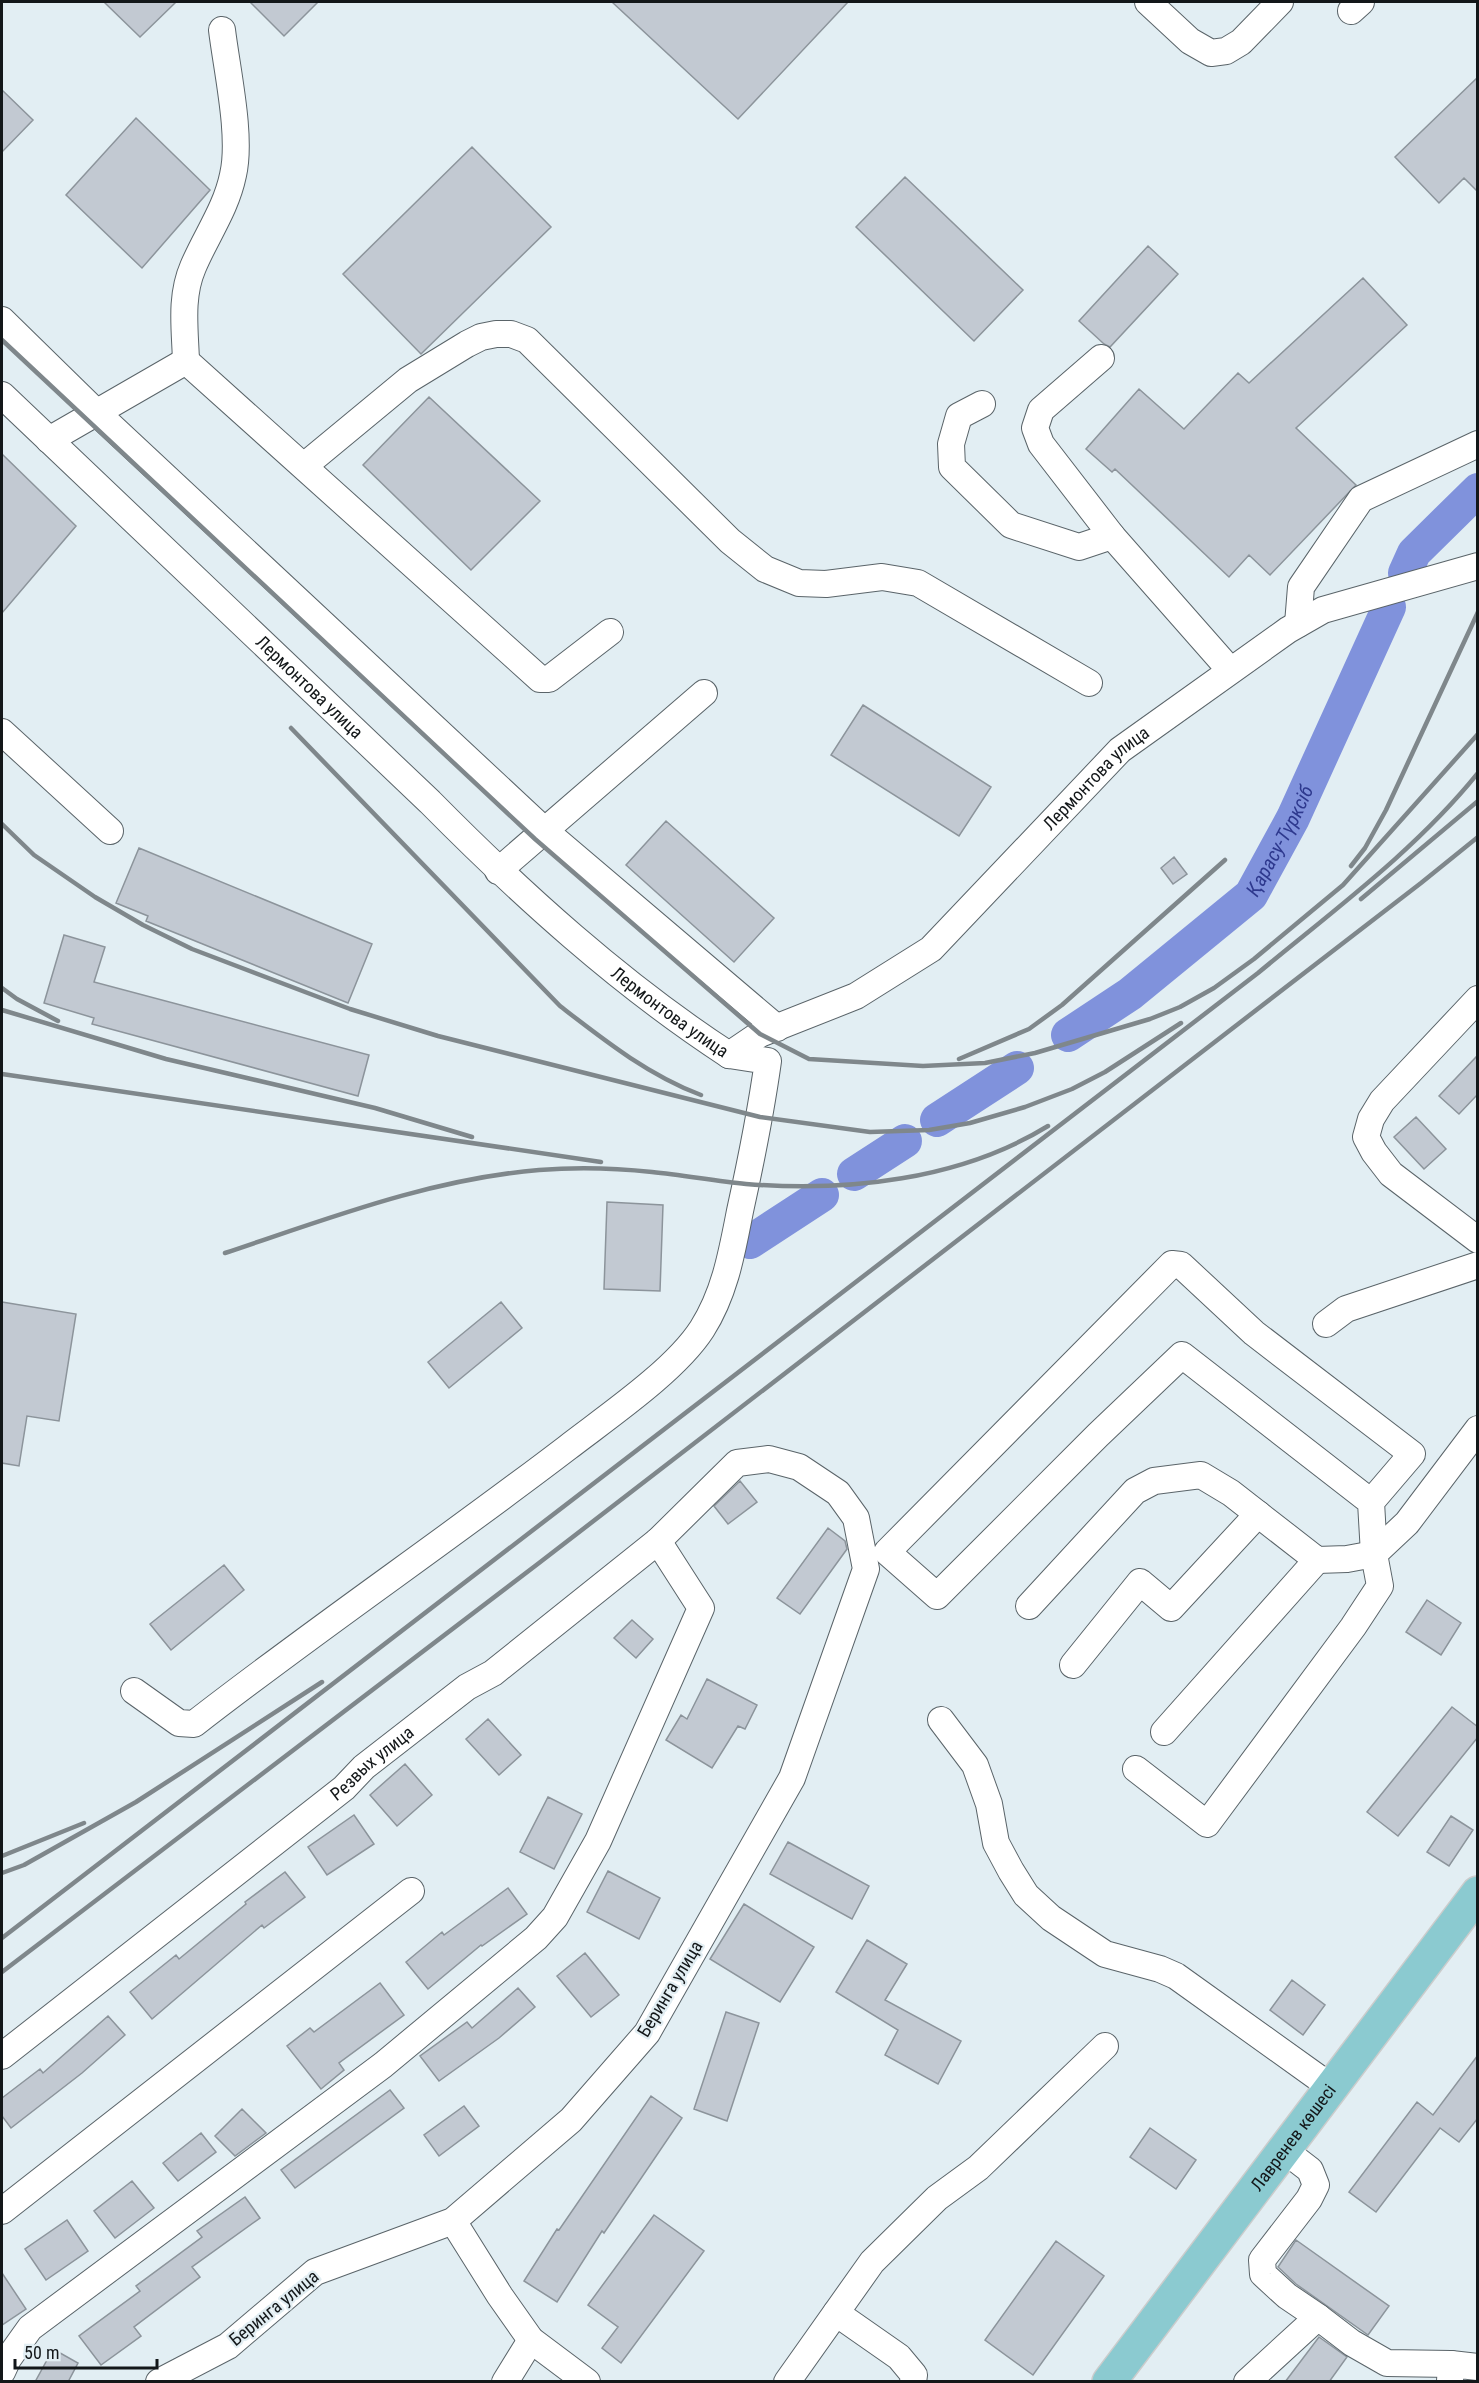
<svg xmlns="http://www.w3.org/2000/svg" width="1479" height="2383" font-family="'Roboto Condensed',sans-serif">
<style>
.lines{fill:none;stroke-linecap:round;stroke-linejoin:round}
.river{stroke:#8092dc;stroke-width:34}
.building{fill:#c2c9d2;stroke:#8c949b;stroke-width:1.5}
.minor-casing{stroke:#5a6469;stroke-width:28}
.major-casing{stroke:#cbcccc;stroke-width:36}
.minor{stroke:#fff;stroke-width:26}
.major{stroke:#8bcad0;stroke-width:33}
.rail{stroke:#7f878b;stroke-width:4.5}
.labels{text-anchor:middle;stroke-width:4.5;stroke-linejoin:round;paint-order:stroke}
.street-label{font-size:18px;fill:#131719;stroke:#e2eef3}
.water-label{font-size:20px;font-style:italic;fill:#2e398e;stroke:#e2eef3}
</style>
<rect width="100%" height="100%" fill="#e2eef3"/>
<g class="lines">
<g class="river">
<path d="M1405,573L1414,553L1478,490"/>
<path id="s1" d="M1068,1035L1130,994L1251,895L1293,818L1389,607"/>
<path d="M937,1120L1017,1068"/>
<path d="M854,1174L905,1141"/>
<path d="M750,1242L822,1195"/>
</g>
</g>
<path class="building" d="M104,2H176L140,37Z
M250,2H318L284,36Z
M612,2H848L738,119Z
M1478,77V192L1464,178L1439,203L1395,157Z
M2,90L33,120L2,152Z
M136,118L210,190L142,268L66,195Z
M472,147L551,227L421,354L343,274Z
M905,177L1023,290L974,341L856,227Z
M1148,246L1178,274L1110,347L1104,344L1079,321Z
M1363,278L1407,325L1296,428L1356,485L1270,575L1249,555L1229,577L1115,469L1112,472L1086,449L1139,389L1184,429L1238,373L1249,383Z
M429,397L540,501L471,570L363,465Z
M2,454L76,526L2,613Z
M863,705L991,787L959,836L831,755Z
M666,821L774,918L734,962L626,865Z
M139,848L372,944L348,1003L146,921L148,916L116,903Z
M1174,857L1187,874L1173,884L1161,868Z
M64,935L105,947L94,982L369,1055L358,1096L92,1024L94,1018L44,1003Z
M1478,1055V1094L1459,1114L1439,1096Z
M1416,1117L1446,1149L1424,1169L1394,1137Z
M607,1202L663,1205L660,1291L604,1289Z
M2,1302L76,1314L59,1421L27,1416L19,1466L2,1463Z
M501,1302L522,1328L449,1388L428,1362Z
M740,1481L757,1502L728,1524L714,1506Z
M828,1528L845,1541L847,1549L800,1614L777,1598Z
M224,1565L244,1590L171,1650L150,1624Z
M1427,1600L1461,1623L1441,1655L1406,1632Z
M632,1620L653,1639L636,1658L614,1638Z
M707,1679L757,1705L745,1729L738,1726L712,1768L666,1740L681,1715L687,1719Z
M1452,1707L1478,1727V1737L1398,1836L1367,1812Z
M488,1719L521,1755L499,1775L466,1739Z
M405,1764L432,1795L397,1826L370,1795Z
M548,1797L582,1814L554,1869L520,1852Z
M354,1815L374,1844L327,1875L308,1847Z
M1451,1816L1473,1830L1449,1866L1427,1852Z
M788,1842L869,1886L852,1919L770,1874Z
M608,1871L660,1898L639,1939L587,1912Z
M285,1872L305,1897L264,1928L262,1925L152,2019L130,1992L176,1955L179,1959L246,1904L245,1902Z
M508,1888L527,1914L482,1946L481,1945L428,1989L406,1962L442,1932L444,1935Z
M744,1904L814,1947L780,2002L710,1959Z
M867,1940L907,1964L885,2000L961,2041L938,2084L885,2055L898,2030L836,1992Z
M585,1953L619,1995L591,2017L557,1976Z
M1292,1980L1325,2005L1303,2035L1270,2010Z
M380,1983L404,2015L339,2063L344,2070L321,2089L287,2046L310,2028L314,2032Z
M518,1988L535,2007L499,2038L439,2081L420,2056L467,2022L472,2028Z
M726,2012L759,2023L727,2121L694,2109Z
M108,2016L125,2035L82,2073L11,2128L2,2116V2098L40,2069L43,2073Z
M1478,2055V2118L1459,2142L1440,2128L1376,2212L1349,2192L1417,2102L1433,2115Z
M390,2090L404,2108L295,2188L281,2170Z
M651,2096L682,2118L604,2233L602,2231L557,2302L524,2281L557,2229L559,2230Z
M464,2106L479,2126L439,2156L424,2135Z
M242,2109L266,2133L235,2156L215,2136Z
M1150,2128L1196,2160L1176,2189L1130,2157Z
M201,2133L216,2152L178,2181L163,2163Z
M132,2181L154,2208L115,2238L94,2211Z
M245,2197L260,2218L192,2267L200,2277L134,2327L141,2336L101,2365L79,2336L140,2291L136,2286L202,2237L197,2231Z
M654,2215L704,2251L621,2363L602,2348L618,2327L588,2305Z
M67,2220L88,2251L46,2280L25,2249Z
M1296,2240L1389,2306L1368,2335L1296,2284L1278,2267Z
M1056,2241L1104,2276L1033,2375L985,2340Z
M2,2273L26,2309L2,2325Z
M1319,2337L1347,2357L1329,2382H1285Z
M53,2349L78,2363L68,2382H35Z"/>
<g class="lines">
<g class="minor-casing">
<g id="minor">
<path d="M1148,2L1190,41L1211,53L1226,51L1241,42L1280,2"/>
<path d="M1351,11L1361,2"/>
<path d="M2,320L97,413L545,831L777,1028"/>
<path d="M1101,358L1041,410L1035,428L1041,444L1112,536"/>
<path d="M186,361C185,329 180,297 193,267C206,236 226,209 233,175C242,137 227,71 222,30"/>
<path id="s2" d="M2,395L430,802C521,894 620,984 729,1055L760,1034L856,996L931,949L1120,750L1288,630L1323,610L1478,566"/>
<path d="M982,404L959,416L951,444L952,467L1011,525L1079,547L1112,536L1230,670"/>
<path d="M49,440L186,361L540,679H549L610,632"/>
<path d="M304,466L408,380L467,344L481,337L496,334H511L527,340L730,541L765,569L799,583L826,584L882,577L918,583L1089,683"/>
<path d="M1298,624L1301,587L1361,499L1478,444"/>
<path d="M2,732L110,831"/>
<path d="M498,871L704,693"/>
<path d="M1478,999L1382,1101L1371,1119L1366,1137L1374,1152L1391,1174L1478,1240"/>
<path d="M1326,1324L1346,1309L1478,1265"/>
<path d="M1029,1606L1135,1491L1154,1481L1201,1475L1231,1493L1317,1560L1347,1559L1374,1554L1407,1523L1478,1429"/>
<path d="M1073,1665L1140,1582L1171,1608L1258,1514"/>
<path d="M134,1691L179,1723L194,1724C316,1629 444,1542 567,1448C607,1417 675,1371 702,1329C725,1293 732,1252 740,1211C751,1161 761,1111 768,1061L729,1055"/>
<path d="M941,1720L975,1765L989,1804L996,1843L1011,1871L1026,1895L1051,1918L1105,1954L1160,1969L1176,1976L1331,2087"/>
<path d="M1164,1732L1317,1560"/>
<path d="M1136,1769L1207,1824L1353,1627L1380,1586L1374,1554L1371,1502L1182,1355L1098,1435L937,1596L887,1552L1172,1264L1181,1265L1254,1333L1412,1454L1371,1502"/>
<path id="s3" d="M2,2056L344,1788L364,1767L467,1687L493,1673L658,1541L737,1463L769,1459L799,1467L838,1493L856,1518L866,1569L792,1778L647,2033L571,2120L453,2221L315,2272L228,2346L159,2382"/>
<path d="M1284,2150L1310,2170L1316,2185L1309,2199L1262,2260L1263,2274L1287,2296L1318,2317"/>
<path d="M2,2211L411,1891"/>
<path d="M453,2221L500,2296L531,2340L587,2382"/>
<path d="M836,2313L899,2357L914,2375L913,2382"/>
<path d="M2,2372L8,2359L30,2328L383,2065L536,1938L555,1917L598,1841L701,1608L658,1541"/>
<path d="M1450,2381L1451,2364L1478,2367"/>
<path d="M505,2382L531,2340"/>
<path d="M787,2382L872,2262L937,2198L978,2168L1105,2046"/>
<path d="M1247,2382L1318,2317L1352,2343L1387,2363L1451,2364"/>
</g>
</g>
<g class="major-casing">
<g id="major">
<path id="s4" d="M1109,2382L1478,1893"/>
</g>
</g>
<use href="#minor" class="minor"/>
<use href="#major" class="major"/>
<path class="rail" d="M2,340L535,839L760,1034L809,1059L923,1066L985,1063L1035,1053L1150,1019L1180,1007L1214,988L1254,959L1343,885L1478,734
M291,728L560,1006C604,1040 648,1075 701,1095
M2,824L34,855L95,897L143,925L192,949L350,1009L438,1036L760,1117L870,1132L929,1130L970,1123L1025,1107L1072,1089L1105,1072L1181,1023
M1351,866L1365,848L1386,810L1478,612
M1361,899L1478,801
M2,988L17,999L58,1021
M2,1010L166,1059L375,1108L472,1137
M959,1059L1029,1029L1062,1005L1225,860
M2,1074L601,1162
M225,1253C327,1219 430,1179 539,1170C576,1167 615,1168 652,1172C683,1175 715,1181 746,1184C847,1192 960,1180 1048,1126
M2,1856L84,1823
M2,1873L24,1865L136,1802L322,1682
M2,1938L1258,973C1334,910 1416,850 1478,773
M2,1972L539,1563L1421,883L1478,837"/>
</g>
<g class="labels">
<g class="street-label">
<text dy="6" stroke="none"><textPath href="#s2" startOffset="424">Лермонтова улица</textPath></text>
<text dy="6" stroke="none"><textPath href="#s2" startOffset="1450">Лермонтова улица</textPath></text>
<text dy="6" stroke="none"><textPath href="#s2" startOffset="910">Лермонтова улица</textPath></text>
<text dy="6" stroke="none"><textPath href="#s3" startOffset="472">Резвых улица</textPath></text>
<text transform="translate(670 1989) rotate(-59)" y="6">Беринга улица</text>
<text dy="6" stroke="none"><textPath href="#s4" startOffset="306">Лавренев көшесі</textPath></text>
<text transform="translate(274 2308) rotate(-39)" y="6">Беринга улица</text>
</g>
<g class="water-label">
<text dy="7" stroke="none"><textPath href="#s1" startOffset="292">Қарасу-Түрксіб</textPath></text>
</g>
</g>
<rect width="1479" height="2383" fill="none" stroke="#131719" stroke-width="6"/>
<path d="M15 2359v9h142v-9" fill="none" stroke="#131719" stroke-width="3"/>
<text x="24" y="2359" font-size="18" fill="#131719" stroke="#e2eef3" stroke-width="4.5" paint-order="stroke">50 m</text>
</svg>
